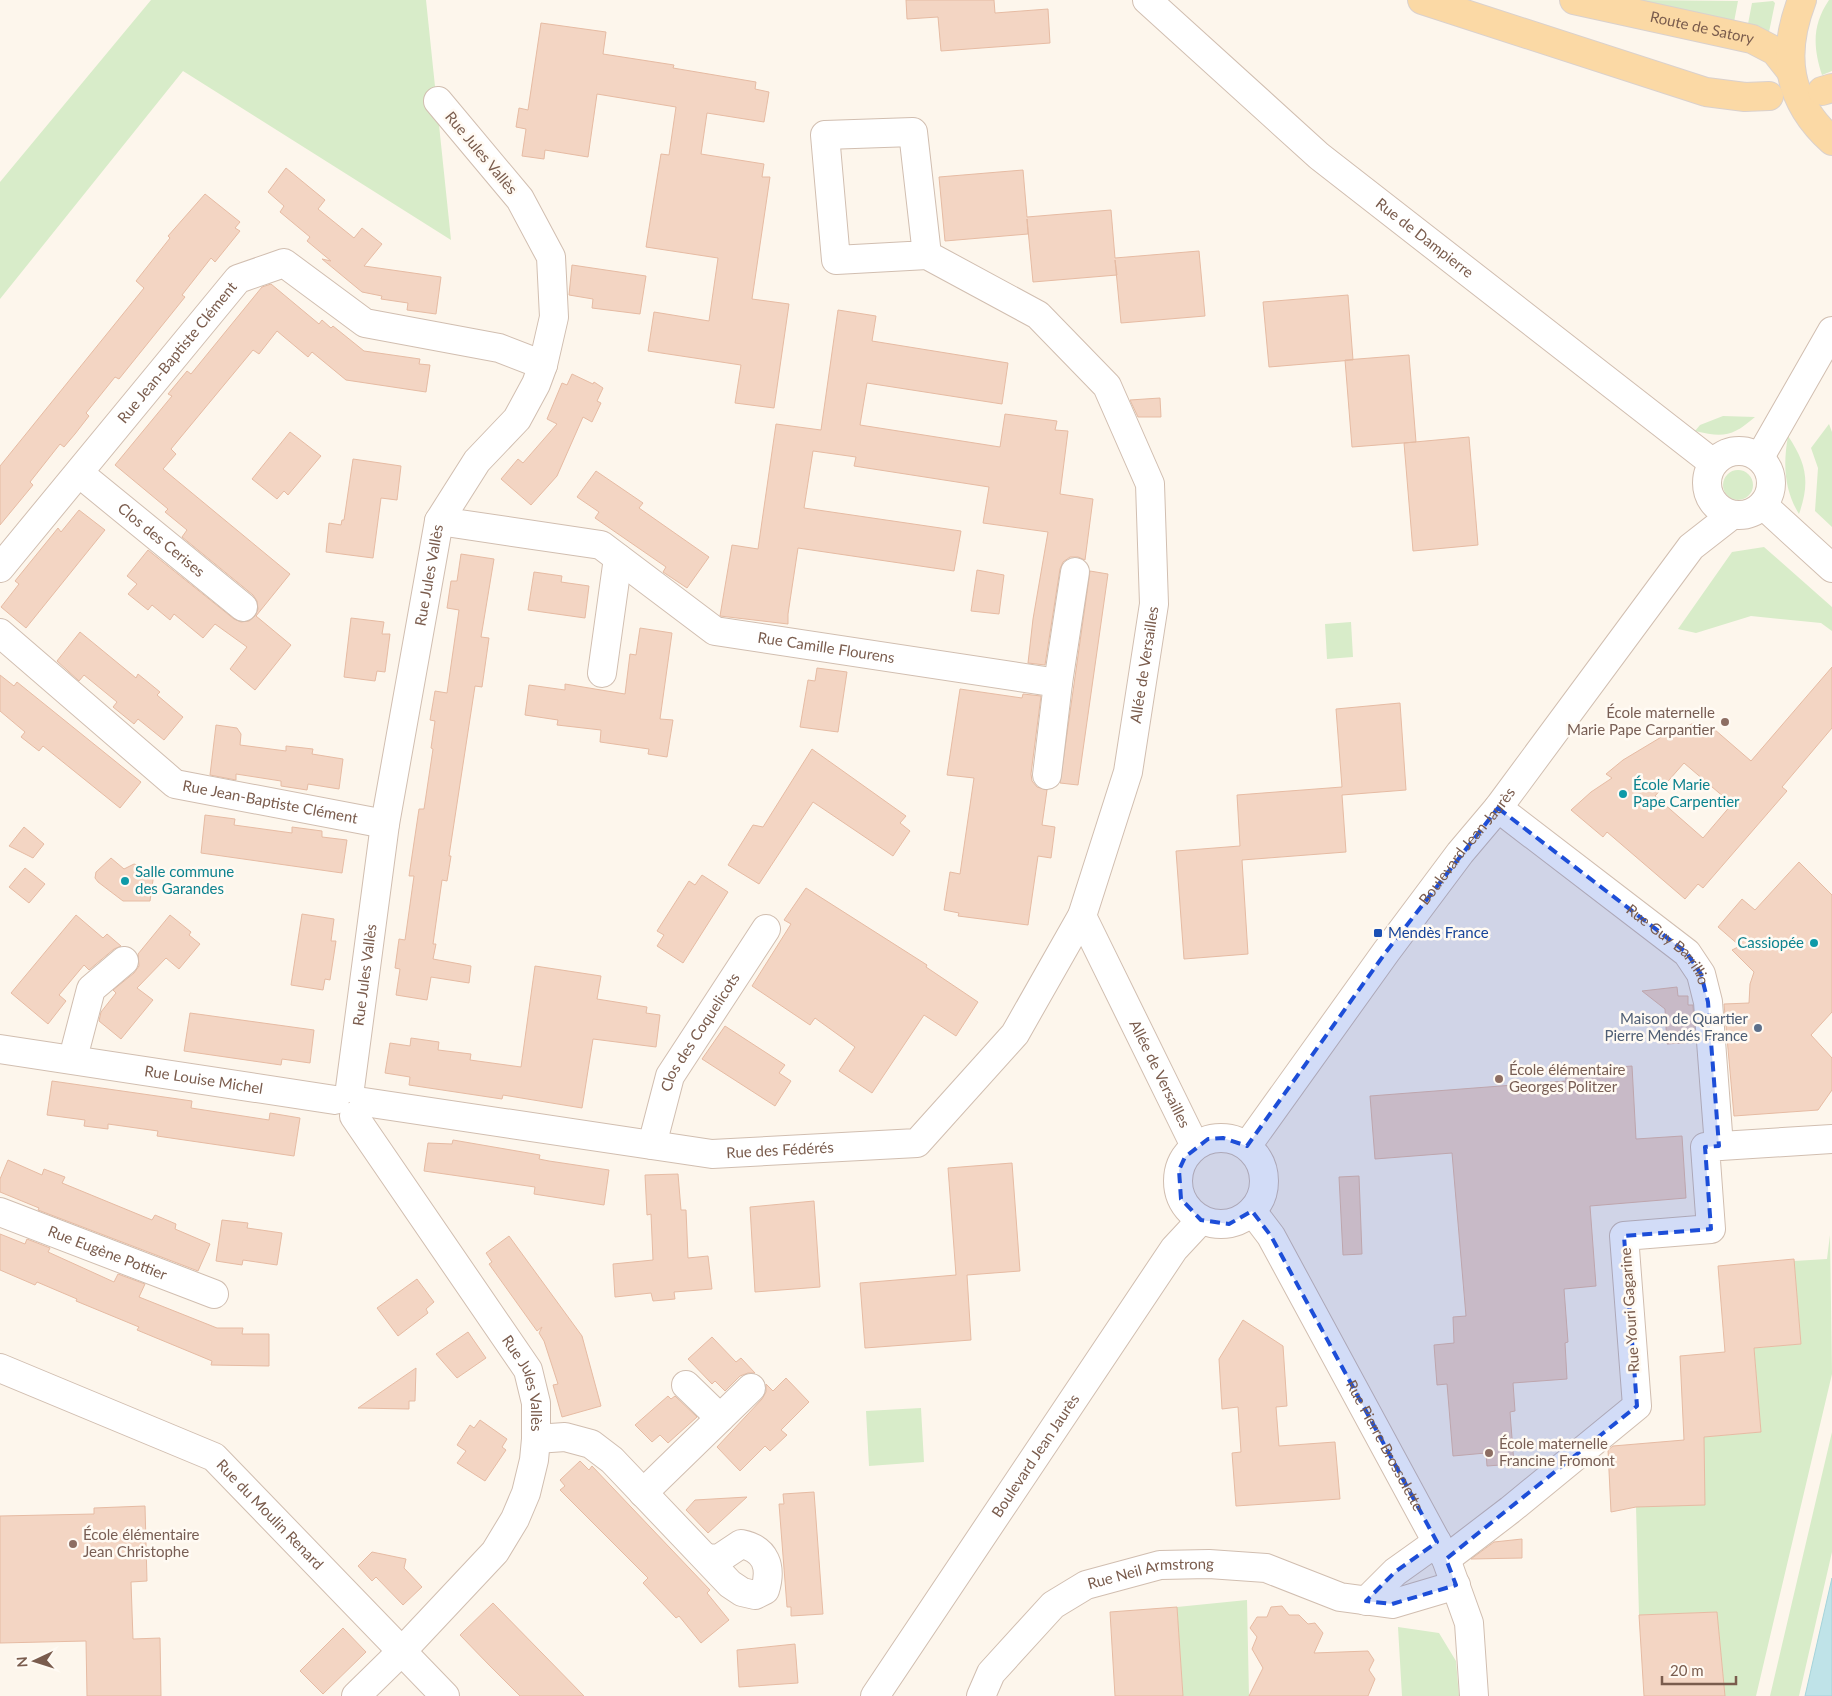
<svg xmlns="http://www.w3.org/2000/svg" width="1832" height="1696" font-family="Lato,sans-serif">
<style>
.green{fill:#d8ecc9}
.water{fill:#bfe3e8;stroke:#a5d3da}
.building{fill:#f3d5c3;stroke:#e6bba3;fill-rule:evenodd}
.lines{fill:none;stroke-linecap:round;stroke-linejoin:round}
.minor-casing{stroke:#d1beb0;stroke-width:30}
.major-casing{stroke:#dad1cd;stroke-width:30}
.minor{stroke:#fff;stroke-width:28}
.major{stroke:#fbd9a5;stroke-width:28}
.marked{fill:#1d4ed8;fill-opacity:0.2;stroke:#1d4ed8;stroke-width:4;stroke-dasharray:10 6;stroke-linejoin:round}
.education-dot{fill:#8d6e63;stroke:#fffaf3;stroke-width:2}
.culture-dot{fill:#0f9aa8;stroke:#fffaf3;stroke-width:2}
.transit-dot{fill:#1a4fb4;stroke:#fffaf3;stroke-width:2}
.service-dot{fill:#5c6f8a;stroke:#fffaf3;stroke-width:2}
.labels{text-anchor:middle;stroke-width:5;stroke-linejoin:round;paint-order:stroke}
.street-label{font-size:15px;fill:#7a5c4d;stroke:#fffaf3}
.education-label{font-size:15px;fill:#785e54;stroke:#fffaf3;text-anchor:start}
.culture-label{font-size:15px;fill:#0d838f;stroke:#fffaf3;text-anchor:start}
.transit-label{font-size:15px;fill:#164399;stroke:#fffaf3;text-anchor:start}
.service-label{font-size:15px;fill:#4e5e75;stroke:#fffaf3;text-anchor:end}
</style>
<rect width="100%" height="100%" fill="#fdf6ec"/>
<path class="green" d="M151,0H426L451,240L183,71L0,299V182Z
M1634,0L1738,1L1734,22Z
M1829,0H1832V71L1822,75C1813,47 1812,25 1829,0Z
M1773,1L1775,3L1769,32L1748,24L1752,3Z
M1723,416L1755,417C1733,436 1724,438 1695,431L1700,425Z
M1829,424L1832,432V527L1815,511L1818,468L1811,448Z
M1788,436C1807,464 1810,483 1799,514C1784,490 1783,464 1788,436Z
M1723 485a15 15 0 1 1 30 0a15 15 0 1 1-30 0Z
M1764,547L1832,607V631L1821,623L1751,616L1696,633L1678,629L1732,552Z
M1351,622L1353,657L1327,659L1325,624Z
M1830,1235L1832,1374L1756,1696H1725L1717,1612L1639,1615L1636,1507L1704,1437L1761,1432L1754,1348L1801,1344L1794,1261L1827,1259Z
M921,1408L924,1462L869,1466L866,1411Z
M1832,1432V1552L1799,1696H1770Z
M1247,1600L1249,1696H1183L1177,1607Z
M1398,1627L1439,1633L1456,1661L1459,1696H1402Z"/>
<path class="water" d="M1832,1578V1696H1805Z"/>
<path class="building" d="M906,0H994L995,13L1048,9L1050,43L941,51L938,17L907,19Z
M541,23L606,32L603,54L674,65L673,68L756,82L755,89L769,92L764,122L707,113L701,154L764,164L762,177H770L752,299L789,304L774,408L735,403L741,365L648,351L654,312L709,321L718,258L646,247L661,154L669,155L676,107L597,94L588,157L545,150L544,159L522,156L526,129L516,127L519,108L528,110Z
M286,168L325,200L318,209L354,238L362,228L382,244L364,266L441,277L436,314L407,310L408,303L381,299L382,296L362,292L322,259L331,261L307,241L310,237L280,212L284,206L268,192Z
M1023,170L1027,217L1111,210L1115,258L1199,251L1205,316L1121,323L1115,260L1117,275L1033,282L1027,219L1028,234L945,241L939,177Z
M205,194L240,222L235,228L240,231L215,262L211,258L182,295L185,297L119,379L115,377L86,413L89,416L75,434L64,447L60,444L30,482L33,485L0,525V466L144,288L136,281L170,238L168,236Z
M572,265L646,276L640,314L592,308L593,299L569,295Z
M271,284L319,324L322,320L331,328L333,326L364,351L420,359L419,364L430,365L426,392L346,380L312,352L308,357L277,331L259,354L253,350L171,449L176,454L163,469L290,574L256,616L291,645L255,690L230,669L247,647L215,624L203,638L174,614L170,620L152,605L148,610L128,594L137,584L127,576L148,550L234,619L241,622L249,621L255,616L258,609L257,601L253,595L182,537L187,530L165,512L168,509L115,465L172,396L168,394L187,371L191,374L262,287Z
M1348,295L1353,360L1269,367L1263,302Z
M838,310L876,316L872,341L1008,363L1002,404L867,383L860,425L1000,447L1005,414L1057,421L1055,430L1068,431L1060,494L1093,499L1085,560L1078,557H1070L1063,562L1060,569L1045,665L1028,663L1033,619L1048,532L983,523L989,487L854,466L856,457L813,451L804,508L961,531L954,571L798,548L788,614V624L720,616L732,545L758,549L776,424L821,430Z
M1409,355L1416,442L1352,447L1345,360Z
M572,374L593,384L594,382L603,388L597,401L601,403L592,422L583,417L557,476L531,505L501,479L518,459L523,463L557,424L547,419L562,383L567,385Z
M1160,398L1161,417H1138L1130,400Z
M290,432L321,456L288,495L284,491L277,499L252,479Z
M1469,437L1478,545L1413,551L1404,443Z
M353,459L401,466L397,500L381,498L373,558L326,552L329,523L341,525L342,520H344Z
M596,471L643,503L639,508L709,557L687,588L663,572L666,567L595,518L599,512L577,497Z
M79,510L105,530L26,628L1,607L19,584L15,581L58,528L61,532Z
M461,554L494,559L481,637L489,638L482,687L475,686L449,856H451L447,881L442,880L433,944H436L433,959L471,966L469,983L431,977L427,1000L396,995L400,969L395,968L399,939L405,940L414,876H409L419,809H424L433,749L431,748L435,721L430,720L435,691L447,693L459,610L447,608L451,581H457Z
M977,570L1004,575L999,614L971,611Z
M1090,571L1108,574L1078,785L1060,783Z
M534,572L562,576L561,582L589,586L585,618L528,610Z
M351,618L384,622L382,634H390L385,672L377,671L375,681L344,677Z
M640,628L672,633L660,719L673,720L667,757L648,754L649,749L600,742L601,730L557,725L558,720L525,715L529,685L565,690V684L625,694L630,654L636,655Z
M80,632L136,678L138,674L160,692L157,695L183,717L164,740L138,719L134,724L113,707L117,702L84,675L79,681L57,661Z
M1832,667V728L1782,787L1787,791L1703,888L1698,884L1685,899L1607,832L1603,837L1571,810L1591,792L1612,778L1606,774L1623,760L1663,736L1694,723L1709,735L1714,729L1751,761ZM1684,763L1732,804L1703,838L1655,796Z
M817,668L847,672L838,732L800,727L808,680L815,681Z
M0,675L14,686L17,682L141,782L120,808L43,746L39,751L21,737L25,732L0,711Z
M960,689L1022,698L1023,694L1041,696L1031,774L1032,781L1037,787L1047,790L1042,825L1055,827L1051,858L1038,856L1028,925L958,916L959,913L944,910L950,872L960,874L974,778L947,775Z
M1400,703L1406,790L1342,795L1346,852L1242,860L1248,954L1184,959L1176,851L1240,846L1237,795L1342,787L1336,709Z
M216,725L237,728L241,734L240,745L286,751V746L313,749L312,754L343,759L339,789L308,784L307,790L281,786V781L236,774V780L210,775Z
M812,749L906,816L900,823L910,831L893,856L813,802L759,884L728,865L753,825L763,827Z
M205,815L235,819L234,825L292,833V827L322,831V837L347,840L342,873L201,853Z
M24,827L44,844L33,858L9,846Z
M111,858L124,869L134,864L144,867L151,874L153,880L150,901H123L98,882L95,878L96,872Z
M1799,862L1832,895V1012L1811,1035L1832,1058V1090L1818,1110L1734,1116L1724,1004L1749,1003L1750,984L1754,972L1732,950L1740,946L1718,927L1742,899L1755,910Z
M25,868L45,884L29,903L9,887Z
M702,875L728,892L683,963L657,946L664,935L657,931L689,881L695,885Z
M806,888L927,965L926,967L978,1002L956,1036L924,1015L872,1093L839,1071L855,1047L815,1018L810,1025L752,986L791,924L784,920Z
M302,914L334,919L331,941H336L330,980L325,979L323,990L291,985Z
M76,915L103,938L107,934L121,946L114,949L89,970L84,965L59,995L66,1001L48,1024L11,993Z
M170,915L191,932L189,935L200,944L179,969L166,958L137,988L153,1000L121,1039L99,1021L101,1012L116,993L113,990L134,973L139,966L138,954Z
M535,966L601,976L597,999L647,1007L646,1013L660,1015L656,1047L593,1039L582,1108L503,1095L502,1099L409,1085L410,1077L385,1073L390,1043L410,1046L411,1038L439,1042L438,1050L471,1054L470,1060L521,1067Z
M1677,987L1678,996H1688V1005H1693L1695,1042L1667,1044L1665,1009L1642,991Z
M190,1013L314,1030L310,1063L282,1059L281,1065L184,1051Z
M725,1026L785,1065L779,1073L791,1081L775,1106L702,1059Z
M1632,1066L1636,1139L1682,1136L1686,1198L1590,1206L1596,1286L1564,1289L1568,1342L1565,1343L1567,1379L1513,1383L1515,1411L1510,1412L1514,1464L1487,1466L1486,1453L1453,1456L1447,1384L1437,1385L1434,1345L1454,1343L1453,1317L1466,1316L1452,1153L1375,1159L1370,1096L1566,1081L1565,1071Z
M52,1081L192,1101L191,1108L269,1120L270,1113L300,1118L294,1156L157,1136L158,1131L108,1124V1129L84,1126L85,1120L47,1115Z
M453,1140L540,1155L539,1159L549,1161L609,1170L604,1205L534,1194L535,1187L424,1171L428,1143L452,1144Z
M8,1160L42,1175L44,1169L65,1177L62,1183L152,1220L155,1215L176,1224L175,1229L210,1244L198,1271L38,1210L39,1208L0,1192V1179Z
M1012,1163L1020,1271L967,1275L971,1340L865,1348L860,1283L956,1275L948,1168Z
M678,1174L681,1210H686L688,1258L708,1256L712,1289L674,1292L675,1299L653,1301L651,1293L615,1297L613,1264L653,1260L651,1214L647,1215L645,1175Z
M1359,1176L1362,1254L1343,1255L1339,1177Z
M814,1201L820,1287L755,1292L750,1207Z
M222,1220L248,1223L247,1228L282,1233L277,1265L243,1260L242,1265L216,1261Z
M0,1234L25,1244L27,1239L50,1248L48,1252L114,1282L118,1274L145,1284L139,1297L217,1328H243L242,1334H269V1366L211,1365L212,1361L137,1330L139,1327L76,1301L77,1299L37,1282L35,1285L0,1270Z
M509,1236L582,1336L601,1406L562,1417L553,1385L558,1384L544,1341L539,1333L542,1327L537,1331L489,1264L492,1262L486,1253Z
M1794,1259L1801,1344L1754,1348L1761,1432L1704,1437L1705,1505L1636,1507L1611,1512L1608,1450L1613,1446L1684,1440L1680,1356L1725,1352L1718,1266Z
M417,1279L434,1302L426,1309L428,1313L398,1336L377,1308Z
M1243,1320L1283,1346L1287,1406L1276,1407L1279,1446L1335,1442L1340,1499L1236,1506L1232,1453L1241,1452L1238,1407L1222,1409L1219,1359Z
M468,1332L486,1358L457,1378L436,1354Z
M712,1337L736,1362L741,1358L755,1373H748L740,1376L725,1391L715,1381L712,1384L688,1359Z
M416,1368L415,1401H409V1409L358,1408Z
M786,1378L809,1402L781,1430L787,1435L770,1451L765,1446L740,1471L717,1447L762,1399L766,1392V1384L773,1391Z
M668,1396L671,1399L675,1396L697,1417L668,1443L660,1435L652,1442L635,1425Z
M480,1420L507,1439L502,1447L506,1450L485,1481L457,1463L466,1451L457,1445L470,1425L474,1428Z
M580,1461L589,1470L592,1466L710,1590L707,1593L729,1620L701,1643L679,1616L676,1618L643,1583L648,1578L560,1490L565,1486L560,1480Z
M814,1492L823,1614L791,1616V1607H787L779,1504H784L783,1494Z
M747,1497L708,1533L686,1510L695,1500Z
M145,1506L147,1581L131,1582L133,1639L160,1638L161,1696H87L86,1641L0,1643V1516L94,1514V1508Z
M1522,1539V1558L1471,1559L1494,1542Z
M372,1552L406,1559L404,1568L422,1587L403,1605L376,1577L372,1581L358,1566Z
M493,1603L541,1652L584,1696H520L489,1665L460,1635Z
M1282,1606L1289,1615H1299L1308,1624L1315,1623L1323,1633L1314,1653L1368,1651L1374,1660L1369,1670L1375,1679L1368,1696H1249L1263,1668L1252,1649L1257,1637L1250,1628L1257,1617H1267L1271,1607Z
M1177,1607L1183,1696H1115L1110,1612Z
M1717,1612L1725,1696H1644L1639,1615Z
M343,1628L366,1652L323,1694L300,1671Z
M795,1644L798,1683L739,1687L737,1650Z"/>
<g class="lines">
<g class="minor-casing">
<g id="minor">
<path id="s1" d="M1147,0L1319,156L1713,463"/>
<circle cx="1739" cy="483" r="32"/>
<path d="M1760,457L1832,331"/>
<path id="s2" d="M79,473L243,607"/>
<path d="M1763,505L1832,568"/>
<path id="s3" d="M439,521L601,545L715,631L1058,683L1047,775"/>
<path id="s4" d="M0,568L238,279L284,263L365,323L499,348L543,365"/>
<path id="s5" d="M0,633L175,784L385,824"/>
<path d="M602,673L618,558"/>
<path d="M1058,683L1075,572"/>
<path id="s6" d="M1498,808L1687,953L1701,974L1708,1002L1719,1146"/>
<path id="s7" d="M1082,916L1195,1146"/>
<path id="s8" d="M0,1049L335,1100"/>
<path d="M73,1058L91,989L124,961"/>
<path id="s9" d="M350,1088L385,824L439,521L477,461L517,419L536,384L543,365L554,317L551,257L520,199L438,101"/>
<path id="s10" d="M364,1102L712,1154L917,1143L1015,1034L1082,916L1128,772L1154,604L1150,484L1107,386L1038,315L927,255L836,260L825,135L913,132L927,255"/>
<path id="s11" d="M354,1116L528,1370L536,1403V1439L534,1460L526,1493L515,1519L495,1552L402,1651L356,1696"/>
<circle cx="1221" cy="1181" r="43"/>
<path id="s12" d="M652,1145L670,1076L766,929"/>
<path id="s13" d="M1247,1146L1386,952L1460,853L1498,808L1691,547L1732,515"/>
<path id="s14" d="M1252,1211L1271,1236L1446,1559L1469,1623L1474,1696"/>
<path id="s15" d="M0,1212L214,1294"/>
<path id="s16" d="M0,1368L214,1457L445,1696"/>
<path d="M686,1385L720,1418"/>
<path d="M536,1439L565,1437L591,1444L612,1460L730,1584L742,1592L755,1595L765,1590C772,1567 766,1549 741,1544L720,1558L707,1559"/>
<path d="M643,1493L751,1388"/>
<path d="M1446,1559L1510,1510L1637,1406L1624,1236L1711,1229L1705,1147L1832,1139"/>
<path d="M1366,1601L1395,1572L1437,1542"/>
<path id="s17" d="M875,1696L1174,1249L1201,1220"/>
<path id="s18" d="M981,1696L991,1673L1053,1605L1086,1585L1160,1565L1209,1564L1266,1568L1340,1597L1392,1604L1456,1585"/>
</g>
</g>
<g class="major-casing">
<g id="major">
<path d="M1422,0L1706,92L1745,97L1769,96"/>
<path id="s19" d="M1574,0L1752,39L1775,51L1790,70"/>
<path d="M1802,0C1781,55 1787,100 1832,141"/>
<path d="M1822,91L1832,88"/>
</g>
</g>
<use href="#minor" class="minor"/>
<use href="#major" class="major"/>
</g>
<path class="marked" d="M1498,808L1687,953L1701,974L1708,1002L1719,1146L1705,1147L1711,1229L1624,1236L1637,1406L1446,1559L1456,1585L1392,1604L1366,1601L1395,1572L1437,1542L1271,1236L1252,1211L1229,1224L1201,1220L1181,1199L1179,1170L1185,1157L1208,1139L1223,1138L1247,1146L1386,952Z"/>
<g class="education-dot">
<circle cx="1725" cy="722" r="5"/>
<circle cx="1499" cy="1079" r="5"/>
<circle cx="1489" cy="1453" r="5"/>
<circle cx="73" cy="1544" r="5"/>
</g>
<g class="culture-dot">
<circle cx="1623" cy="794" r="5"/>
<circle cx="125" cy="881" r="5"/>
<circle cx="1814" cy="943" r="5"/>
</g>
<rect class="transit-dot" x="1373" y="928" width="10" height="10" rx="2.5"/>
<circle class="service-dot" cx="1758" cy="1028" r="5"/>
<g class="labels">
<g class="street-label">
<text dy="5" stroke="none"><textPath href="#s19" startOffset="131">Route de Satory</textPath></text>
<text transform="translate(481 153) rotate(50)" y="5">Rue Jules Vallès</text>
<text dy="5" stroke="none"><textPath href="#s1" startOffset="366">Rue de Dampierre</textPath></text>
<text dy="5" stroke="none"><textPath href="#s4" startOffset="279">Rue Jean-Baptiste Clément</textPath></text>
<text dy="5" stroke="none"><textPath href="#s2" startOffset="106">Clos des Cerises</textPath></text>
<text dy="5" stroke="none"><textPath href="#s9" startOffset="519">Rue Jules Vallès</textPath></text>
<text dy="5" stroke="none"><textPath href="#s3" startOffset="419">Rue Camille Flourens</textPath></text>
<text dy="5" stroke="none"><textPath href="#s10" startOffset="1099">Allée de Versailles</textPath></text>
<text dy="5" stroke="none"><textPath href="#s5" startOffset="328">Rue Jean-Baptiste Clément</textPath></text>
<text dy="5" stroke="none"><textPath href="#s13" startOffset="372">Boulevard Jean Jaurès</textPath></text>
<text dy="5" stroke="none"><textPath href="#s6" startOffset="219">Rue Guy Barrillio</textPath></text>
<text dy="5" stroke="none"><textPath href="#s9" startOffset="114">Rue Jules Vallès</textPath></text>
<text dy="5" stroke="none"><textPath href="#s12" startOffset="124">Clos des Coquelicots</textPath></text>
<text dy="5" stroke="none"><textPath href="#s7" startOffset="176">Allée de Versailles</textPath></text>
<text dy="5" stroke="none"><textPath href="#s8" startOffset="206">Rue Louise Michel</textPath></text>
<text dy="5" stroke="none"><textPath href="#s10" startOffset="420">Rue des Fédérés</textPath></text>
<text dy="5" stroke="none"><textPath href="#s15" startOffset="115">Rue Eugène Pottier</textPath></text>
<text transform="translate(1630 1310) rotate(-94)" y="5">Rue Youri Gagarine</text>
<text dy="5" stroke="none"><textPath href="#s11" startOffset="319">Rue Jules Vallès</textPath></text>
<text dy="5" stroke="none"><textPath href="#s14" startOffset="270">Rue Pierre Brossolette</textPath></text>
<text dy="5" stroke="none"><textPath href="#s17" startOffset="289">Boulevard Jean Jaurès</textPath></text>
<text dy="5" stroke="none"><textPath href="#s16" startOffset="312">Rue du Moulin Renard</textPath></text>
<text dy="5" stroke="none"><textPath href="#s18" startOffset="222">Rue Neil Armstrong</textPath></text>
</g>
<g class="education-label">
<text x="1715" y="718" text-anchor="end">École maternelle<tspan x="1715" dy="17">Marie Pape Carpantier</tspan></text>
<text x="1509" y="1075">École élémentaire<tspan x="1509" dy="17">Georges Politzer</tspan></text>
<text x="1499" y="1449">École maternelle<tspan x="1499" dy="17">Francine Fromont</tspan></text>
<text x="83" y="1540">École élémentaire<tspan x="83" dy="17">Jean Christophe</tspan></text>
</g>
<g class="culture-label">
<text x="1633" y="790">École Marie<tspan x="1633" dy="17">Pape Carpentier</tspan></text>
<text x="135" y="877">Salle commune<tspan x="135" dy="17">des Garandes</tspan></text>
<text x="1804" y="948" text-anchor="end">Cassiopée</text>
</g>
<g class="transit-label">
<text x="1388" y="938">Mendès France</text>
</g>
<g class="service-label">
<text x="1748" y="1024">Maison de Quartier<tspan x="1748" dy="17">Pierre Mendés France</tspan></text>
</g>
</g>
<g transform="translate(35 1661) rotate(266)" stroke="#fffaf3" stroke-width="4" paint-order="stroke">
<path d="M0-4L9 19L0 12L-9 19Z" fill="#7a5c4d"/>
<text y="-8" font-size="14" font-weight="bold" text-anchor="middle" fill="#7a5c4d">N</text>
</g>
<path d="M1662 1676v8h74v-8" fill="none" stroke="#7a5c4d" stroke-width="2.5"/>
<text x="1670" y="1676" font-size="15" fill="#7a5c4d" stroke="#fffaf3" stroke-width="4" paint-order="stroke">20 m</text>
</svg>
